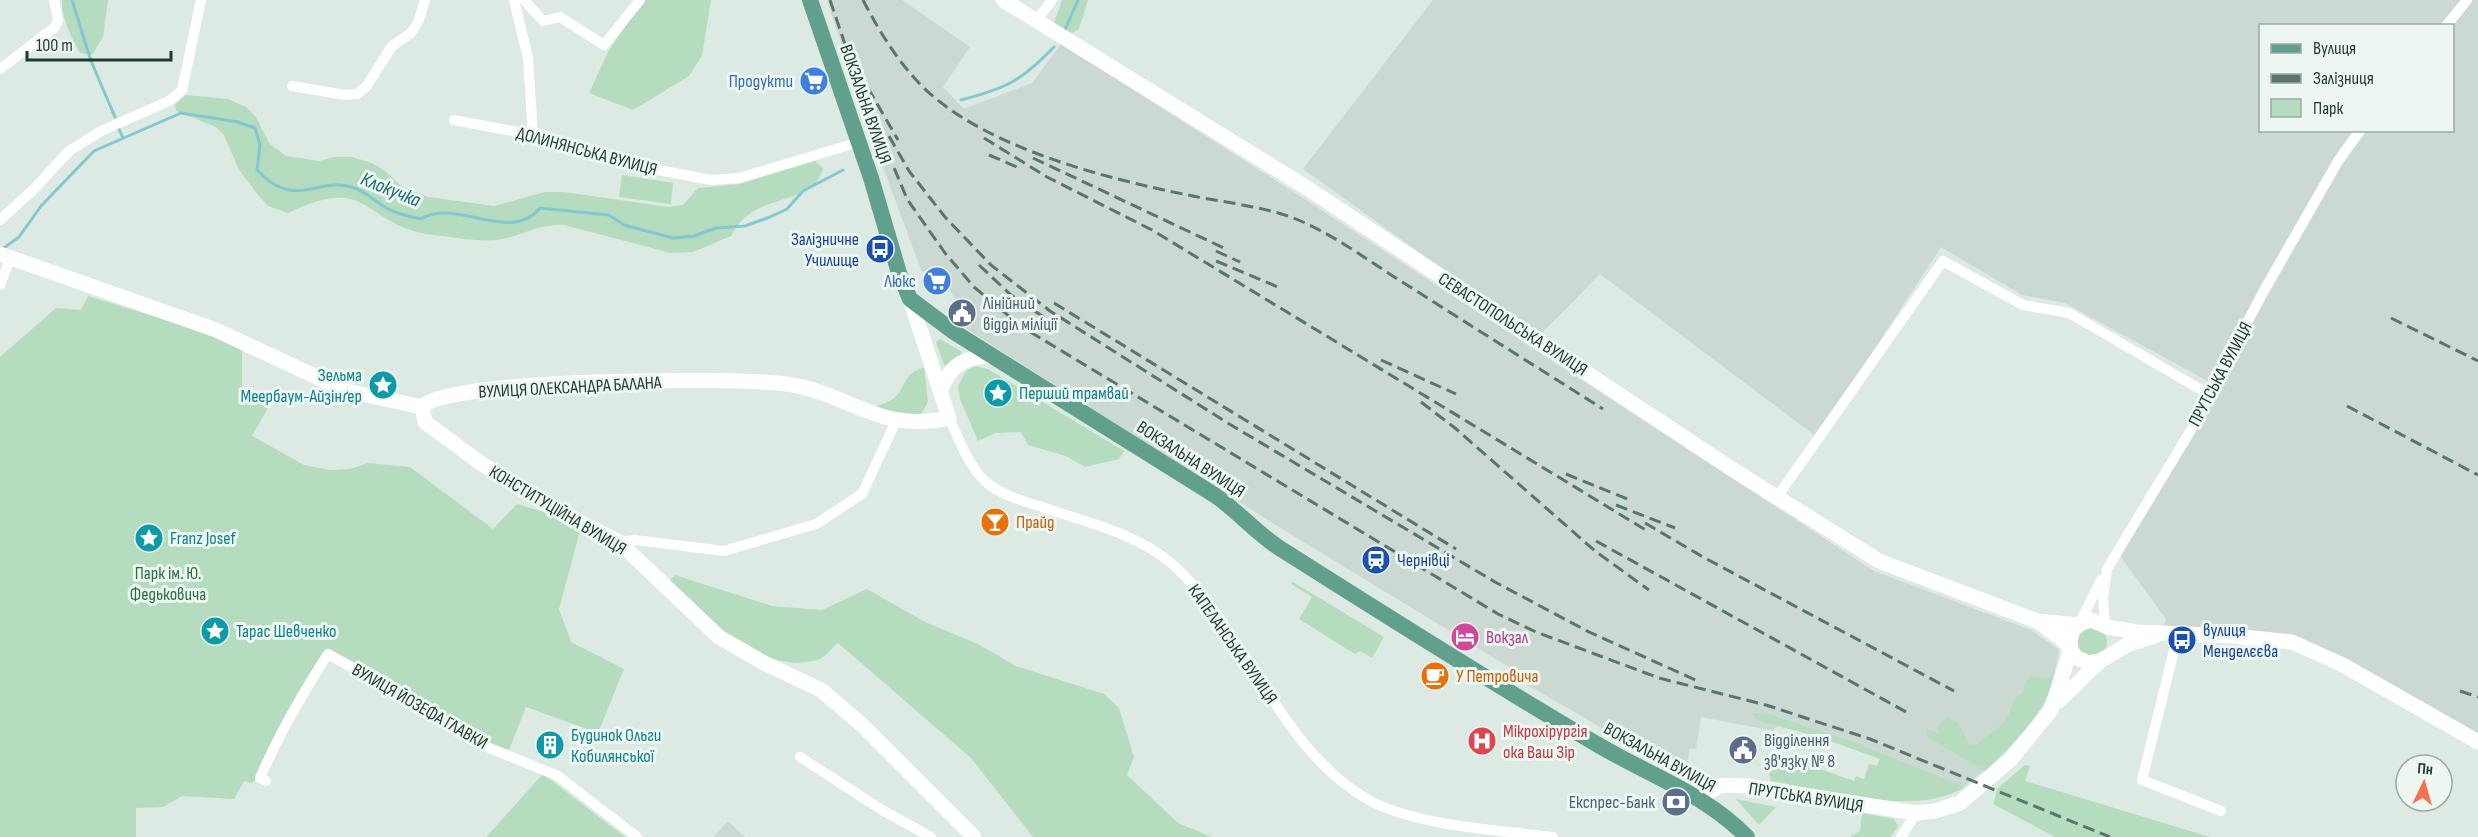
<svg xmlns="http://www.w3.org/2000/svg" width="2478" height="837" font-family="'Sofia Sans Condensed',sans-serif">
<style>
.built{fill:#ccd9d2}
.green{fill:#b5dcbe}
.lines{fill:none;stroke-linecap:round;stroke-linejoin:round}
.stream{stroke:#83c8d0;stroke-width:3}
.street{stroke:#fff;stroke-width:10}
.secondary{stroke:#fff;stroke-width:15}
.primary{stroke:#61a08d;stroke-width:16}
.rail{stroke:#59756c;stroke-width:3;stroke-dasharray:12 6;stroke-linecap:butt}
.labels{text-anchor:middle;stroke-width:6;stroke-linejoin:round;paint-order:stroke}
.shop-label{font-size:18px;fill:#366cbe;stroke:#edf6f1;text-anchor:end}
.street-label{font-size:18px;fill:#1f3931;stroke:#edf6f1}
.transit-label{font-size:18px;fill:#164399;stroke:#edf6f1;text-anchor:start}
.service-label{font-size:18px;fill:#4e5e75;stroke:#edf6f1;text-anchor:start}
.culture-label{font-size:18px;fill:#0d838f;stroke:#edf6f1;text-anchor:start}
.food-label{font-size:18px;fill:#c56008;stroke:#edf6f1;text-anchor:start}
.park-label{font-size:18px;fill:#297041;stroke:#edf6f1}
.hotel-label{font-size:18px;fill:#b23c85;stroke:#edf6f1;text-anchor:start}
.health-label{font-size:18px;fill:#be3a42;stroke:#edf6f1;text-anchor:start}
.water-label{font-size:20px;font-style:italic;fill:#196a75;stroke:#edf6f1}
</style>
<rect width="100%" height="100%" fill="#ddeae3"/>
<path class="built" d="M827,0H902L970,47L943,87L964,109L1032,83L1061,44L1306,200L1874,571L2031,630L2059,650L2051,691L2022,733L2003,754L1959,791L1881,758L1779,724L1773,731L1701,717L1696,749H1689L1688,761L1650,753L1628,743L1517,679L1519,674L1504,664L1287,532L951,319L958,306L938,265L922,272L868,127Z
M1433,0H2462L2440,25L2260,26V130L2355,131L2211,383L2065,303L2022,295L1941,247L1817,437L1600,274L1538,337L1303,169Z
M2473,0H2478V740L2292,641L2162,633L2166,619L2120,556L2342,165L2367,131L2452,130L2453,26Z
M728,821L745,837H714Z"/>
<path class="green" d="M62,0H108L103,37L92,55L80,53C72,38 61,18 62,0Z
M643,0H711L702,56L689,76L633,110L589,93L608,52Z
M1062,0H1088L1079,29L1072,33L1054,23Z
M186,95L228,99L246,107L256,117L269,143L286,156L319,161L335,157H352L372,163L385,171L402,187L428,197L494,206L545,192H564L669,207L683,205L698,188L740,184L815,161L823,168C813,209 752,190 731,236L693,252L671,253L564,225C539,223 521,237 497,240C477,242 453,237 433,235C361,226 373,172 288,213L268,206L259,196L239,170L224,135L216,127L176,111L175,105Z
M622,175L673,183L671,204L619,197Z
M88,296L217,336L242,347V387L272,401L252,436L304,465L330,470L350,469L368,463L410,467L493,529L517,504L564,518L581,527L559,609L571,642L624,669L598,733L526,707L509,750L477,739L327,650L257,778L252,783L244,781L234,799L182,796L163,807L136,808V837H0V357L56,308L81,310Z
M940,339L961,351L962,356L948,366L944,365L936,342Z
M975,366L988,369L1124,451L1119,459L1085,467L1066,456L1028,445L1021,432L995,433L978,441L960,399L958,386L967,370Z
M924,368L928,402L920,416L872,408C880,405 893,401 898,394C907,382 906,372 924,368Z
M675,575L772,606L822,610L867,589L925,622L978,644L1016,666L1104,694L1119,708L1134,757L1127,775L1178,823L1212,837H1033L971,758L838,643C832,647 825,658 817,660C759,676 708,616 669,581Z
M1293,582L1384,637L1372,658L1360,651L1355,654L1299,619L1312,597L1291,584Z
M2077 642a15 15 0 1 1 30 0a15 15 0 1 1-30 0Z
M2031,676L2053,679C2046,715 2010,746 1985,771L1926,736V729L1939,734L1938,726L1947,717L1958,722L1969,745L1976,744L1999,727L2007,719L2014,699L2023,692L2025,683Z
M1752,713L1769,714L1856,743L1964,787C1918,818 1824,790 1771,781L1767,768L1774,753L1854,781L1856,776L1864,779L1869,764L1877,766L1880,759L1819,737L1756,720Z
M2025,765L2030,766L2025,781L2210,837H2055L1993,804L1998,788Z
M543,774L625,837H486Z
M1736,799L1776,807L1759,825Z
M1862,813L1894,819L1898,826L1891,837H1850L1860,831Z"/>
<g class="lines">
<path class="stream" d="M72,0L91,61L115,117
M1064,32L1078,0
M961,100C1007,88 1021,81 1054,47
M119,129L123,138
M1,250L19,237L41,206L94,151L181,113L238,122L255,128L260,145L257,170C297,213 318,173 357,189C367,193 376,202 385,207C396,214 408,216 421,219C455,197 510,245 540,208L609,215L624,225L673,238L694,236L716,228L745,226L770,217L787,209L803,191L843,170"/>
<path class="street" d="M514,0L528,58L533,135
M524,0L543,21L560,17L604,45L640,0
M1036,21L1052,0
M2446,26L2467,0
M0,69L55,27L58,20L54,0
M292,86L345,95L357,94L366,87L392,46L411,33L419,20L425,0
M454,120L533,135L611,161L711,180L739,178L859,142
M0,220L34,189L69,151L101,131L169,101L182,90L201,0
M0,285L10,259
M949,418C959,439 968,465 985,481C1000,495 1023,501 1042,507C1085,522 1136,533 1171,563C1249,631 1275,745 1367,799C1414,826 1499,830 1553,837
M1777,497L1943,261L2023,305L2069,313L2210,395
M619,542L635,540L724,551L816,524L862,494L896,421
M2079,624L2101,580
M2105,625L2103,599L2107,569L2194,425L2263,292L2338,161L2360,130
M2178,634L2142,780L2221,811
M800,757L882,810L931,837
M266,781L260,778C279,734 302,694 328,654L388,687L475,742L558,776L637,837
M1901,837L1916,813"/>
<path class="secondary" d="M1003,0L1304,186L1732,469L1879,561L2037,621L2078,625
M0,254L216,330L347,391L422,407
M941,390C950,364 967,356 993,356
M422,407L425,422L479,462L550,507L619,542L719,637L764,663L821,690L861,724L974,837
M422,407C446,378 739,377 787,384C849,393 880,434 949,418L910,299
M2041,624L2063,640L2077,658L2089,663L2100,661L2129,644L2155,636
M2071,648L2070,640L2073,630L2081,623L2091,620L2107,627L2137,632L2233,636L2292,642L2343,665L2478,742
M2059,701L2099,662
M1701,800C1717,782 1726,785 1748,786L1916,813L1935,811L1960,803L2011,759L2051,710L2071,649"/>
<path class="primary" d="M810,0L871,178L899,273L910,299L954,332L1216,496C1240,513 1257,534 1281,549C1387,616 1492,683 1600,746C1651,776 1705,794 1747,837"/>
<path class="rail" d="M830,0L854,71L907,199L945,253L974,287L1022,327L1498,614L1536,632L1659,678L1766,705L1870,739L2110,837
M863,0C878,29 896,59 919,83C979,146 1103,178 1188,195C1225,203 1267,206 1303,222C1339,238 1373,264 1407,285C1473,327 1538,368 1603,409
M868,88L898,140
M889,136L909,171L945,217L991,265L1050,311L1231,425L1495,582L1589,632L1700,682
M984,138L1047,177L1152,230L1649,532
M989,155L1017,167
M1033,158L1228,250
M1216,251L1240,262
M1216,261L1278,287
M979,265L1011,295L1054,324
M1054,303L1456,549
M2391,318L2478,361
M1381,360L1456,394
M1421,402L1455,428L1595,551L1649,590
M2347,406L2478,475
M1566,474L1630,500
M1616,505L1675,528
M1645,523L1703,557L1954,691
M1596,541L1908,713
M2460,691L2478,697"/>
</g>
<defs>
<g id="supermarket-disc" transform="scale(1.5)"><circle r="9.5" fill="#3f7fe0" stroke="#edf6f1"/><path d="M-6-5.5h2.5l.6 2H6L4.5 2H-2.5L-4.4-4H-6ZM-1.5 3.2a1.3 1.3 0 1 0 .1 0ZM3 3.2a1.3 1.3 0 1 0 .1 0Z" fill="#fff"/></g>
<g id="bus-disc" transform="scale(1.5)"><circle r="9.5" fill="#1a4fb4" stroke="#edf6f1"/><path d="M-5-6H5V4H4V6H2V4H-2V6H-4V4H-5ZM-3.5-4V0h7V-4ZM-3.5 1.2v1.5H-2V1.2ZM2 1.2v1.5H3.5V1.2Z" fill="#fff"/></g>
<g id="civic-disc" transform="scale(1.5)"><circle r="9.5" fill="#5c6f8a" stroke="#edf6f1"/><path d="M-.6-6.5H3V-4.5H.6V-3L4-1V1h2V6H-6V1h2V-1L-.6-3ZM-1.2 2.5V6h2.4V2.5Z" fill="#fff"/></g>
<g id="sight-disc" transform="scale(1.5)"><circle r="9.5" fill="#0f9aa8" stroke="#edf6f1"/><path d="M0-6L1.8-2.2L6-1.7L2.9 1.2L3.7 5.4L0 3.3L-3.7 5.4L-2.9 1.2L-6-1.7L-1.8-2.2Z" fill="#fff"/></g>
<g id="bar-disc" transform="scale(1.5)"><circle r="9.5" fill="#e8710a" stroke="#edf6f1"/><path d="M-6-5H6L.8 .8V4.5H3.5V6h-7V4.5H-.8V.8Z" fill="#fff"/></g>
<g id="station-disc" transform="scale(1.5)"><circle r="9.5" fill="#1a4fb4" stroke="#edf6f1"/><path d="M-3-6H3Q5-6 5-4V2Q5 4 3 4L4.5 6H3L1.5 4h-3L-3 6H-4.5L-3 4Q-5 4-5 2V-4Q-5-6-3-6ZM-3.5-4v3h7v-3ZM-3.5 1v1.5H-2V1ZM2 1v1.5H3.5V1Z" fill="#fff"/></g>
<g id="hotel-disc" transform="scale(1.5)"><circle r="9.5" fill="#d1479c" stroke="#edf6f1"/><path d="M-6-4.5h1.5V1H6V5H4.5V3h-9V5H-6ZM-4 0a1.8 1.8 0 1 1 3.6 0ZM.5 0V-2.5h3Q6-2.5 6 0Z" fill="#fff"/></g>
<g id="cafe-disc" transform="scale(1.5)"><circle r="9.5" fill="#e8710a" stroke="#edf6f1"/><path d="M-5.5-4.5H6V0H3Q3 3.5 0 3.5H-2.5Q-5.5 3.5-5.5 0ZM3-3.2v2h1.7v-2ZM-6 4.5H4V6H-6Z" fill="#fff"/></g>
<g id="hospital-disc" transform="scale(1.5)"><circle r="9.5" fill="#e0444e" stroke="#edf6f1"/><path d="M-5-5h3v3.5h4V-5h3V5h-3V1.5h-4V5h-3Z" fill="#fff"/></g>
<g id="building-disc" transform="scale(1.5)"><circle r="9.5" fill="#0f9aa8" stroke="#edf6f1"/><path d="M-4-6H4V6H1V3H-1V6H-4ZM-2.5-4.3h1.7v1.8h-1.7ZM.8-4.3h1.7v1.8H.8ZM-2.5-1h1.7V.8h-1.7ZM.8-1h1.7V.8H.8Z" fill="#fff"/></g>
<g id="bank-disc" transform="scale(1.5)"><circle r="9.5" fill="#5c6f8a" stroke="#edf6f1"/><path d="M-6-4H6V4H-6ZM0-2.3a2.3 2.3 0 1 0 0 4.6a2.3 2.3 0 1 0 0-4.6Z" fill="#fff"/></g>
</defs>
<g fill-rule="evenodd">
<use href="#supermarket-disc" x="814" y="81"/>
<use href="#bus-disc" x="880" y="249"/>
<use href="#supermarket-disc" x="937" y="281"/>
<use href="#civic-disc" x="962" y="313"/>
<use href="#sight-disc" x="383" y="385"/>
<use href="#sight-disc" x="998" y="393"/>
<use href="#bar-disc" x="995" y="522"/>
<use href="#sight-disc" x="149" y="538"/>
<use href="#station-disc" x="1376" y="560"/>
<use href="#sight-disc" x="215" y="631"/>
<use href="#hotel-disc" x="1465" y="637"/>
<use href="#bus-disc" x="2182" y="640"/>
<use href="#cafe-disc" x="1435" y="676"/>
<use href="#hospital-disc" x="1482" y="741"/>
<use href="#building-disc" x="550" y="745"/>
<use href="#civic-disc" x="1743" y="750"/>
<use href="#bank-disc" x="1676" y="802"/>
</g>
<g class="labels">
<g class="shop-label">
<text x="793" y="87">Продукти</text>
<text x="916" y="287">Люкс</text>
</g>
<g class="street-label">
<text transform="translate(866 104) rotate(71)" y="6">ВОКЗАЛЬНА ВУЛИЦЯ</text>
<text transform="translate(587 151) rotate(15)" y="6">ДОЛИНЯНСЬКА ВУЛИЦЯ</text>
<text transform="translate(1513 324) rotate(33)" y="6">СЕВАСТОПОЛЬСЬКА ВУЛИЦЯ</text>
<text transform="translate(2220 374) rotate(-62)" y="6">ПРУТСЬКА ВУЛИЦЯ</text>
<text transform="translate(570 387) rotate(-3)" y="6">ВУЛИЦЯ ОЛЕКСАНДРА БАЛАНА</text>
<text transform="translate(1191 459) rotate(33)" y="6">ВОКЗАЛЬНА ВУЛИЦЯ</text>
<text transform="translate(558 510) rotate(31)" y="6">КОНСТИТУЦІЙНА ВУЛИЦЯ</text>
<text transform="translate(1233 644) rotate(55)" y="6">КАПЕЛАНСЬКА ВУЛИЦЯ</text>
<text transform="translate(420 706) rotate(30)" y="6">ВУЛИЦЯ ЙОЗЕФА ГЛАВКИ</text>
<text transform="translate(1660 757) rotate(29)" y="6">ВОКЗАЛЬНА ВУЛИЦЯ</text>
<text transform="translate(1806 797) rotate(9)" y="6">ПРУТСЬКА ВУЛИЦЯ</text>
</g>
<g class="transit-label">
<text x="859" y="245" text-anchor="end">Залізничне<tspan x="859" dy="21">Училище</tspan></text>
<text x="1397" y="566">Чернівці</text>
<text x="2203" y="636">вулиця<tspan x="2203" dy="21">Менделєєва</tspan></text>
</g>
<g class="service-label">
<text x="983" y="309">Лінійний<tspan x="983" dy="21">відділ міліції</tspan></text>
<text x="1764" y="746">Відділення<tspan x="1764" dy="21">зв'язку № 8</tspan></text>
<text x="1655" y="808" text-anchor="end">Eкспрес-Банк</text>
</g>
<g class="culture-label">
<text x="362" y="381" text-anchor="end">Зельма<tspan x="362" dy="21">Меербаум-Айзінґер</tspan></text>
<text x="1019" y="399">Перший трамвай</text>
<text x="170" y="544">Franz Josef</text>
<text x="236" y="637">Тарас Шевченко</text>
<text x="571" y="741">Будинок Ольги<tspan x="571" dy="21">Кобилянської</tspan></text>
</g>
<g class="food-label">
<text x="1016" y="528">Прайд</text>
<text x="1456" y="682">У Петровича</text>
</g>
<g class="park-label">
<text x="168" y="579">Парк ім. Ю.<tspan x="168" dy="21">Федьковича</tspan></text>
</g>
<g class="hotel-label">
<text x="1486" y="643">Вокзал</text>
</g>
<g class="health-label">
<text x="1503" y="737">Мікрохірургія<tspan x="1503" dy="21">ока Ваш Зір</tspan></text>
</g>
<g class="water-label">
<text transform="translate(391 189) rotate(22)" y="7">Клокучка</text>
</g>
</g>
<rect x="2259" y="24" width="195" height="108" fill="#edf6f1" stroke="#9baaa4" stroke-width="1.5"/>
<rect x="2271" y="44" width="30" height="9" fill="#61a08d" stroke="#9baaa4" stroke-width="1.5"/>
<text x="2313" y="54" font-size="18" fill="#1f3931">Вулиця</text>
<rect x="2271" y="74" width="30" height="9" fill="#59756c" stroke="#9baaa4" stroke-width="1.5"/>
<text x="2313" y="84" font-size="18" fill="#1f3931">Залізниця</text>
<rect x="2271" y="99" width="30" height="18" fill="#b5dcbe" stroke="#9baaa4" stroke-width="1.5"/>
<text x="2313" y="114" font-size="18" fill="#1f3931">Парк</text>
<g transform="translate(2424 783) rotate(5)"><circle r="28" fill="#edf6f1" stroke="#9baaa4" stroke-width="1.5"/>
<path d="M0-4.5L10 22L0 15L-10 22Z" fill="#f47151"/>
<text y="-9" font-size="16" font-weight="bold" text-anchor="middle" fill="#1f3931">Пн</text>
</g>
<path d="M27 51v9h144v-9" fill="none" stroke="#1f3931" stroke-width="3"/>
<text x="36" y="51" font-size="18" fill="#1f3931" stroke="#edf6f1" stroke-width="4.5" paint-order="stroke">100 m</text>
</svg>
